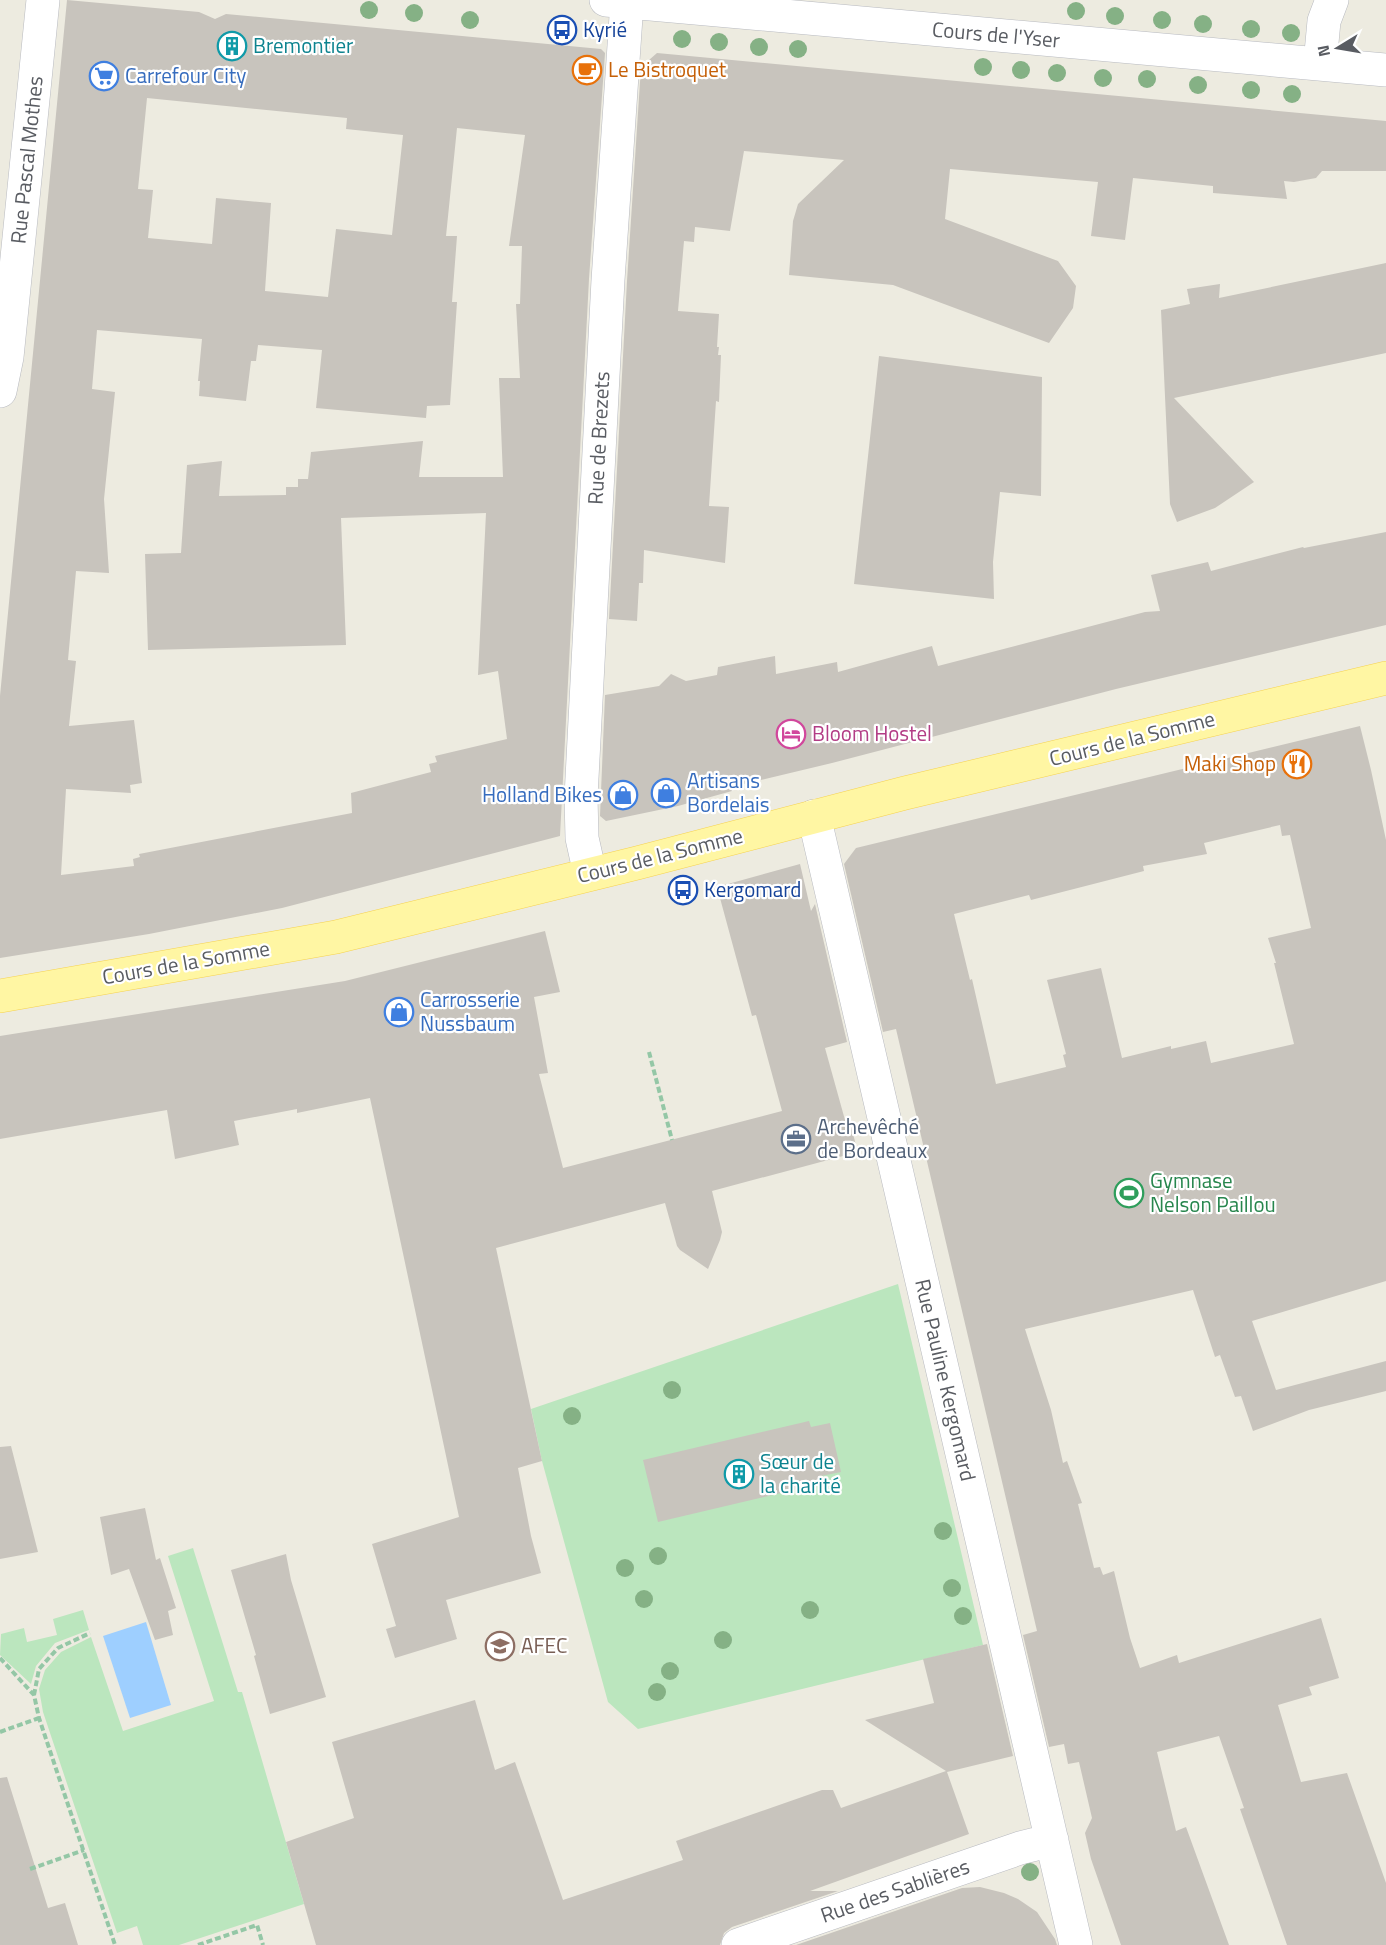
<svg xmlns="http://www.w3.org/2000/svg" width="1386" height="1945" font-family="'Titillium Web',sans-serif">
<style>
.green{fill:#bbe6be}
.water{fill:#9ecfff}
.building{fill:#c8c4bd;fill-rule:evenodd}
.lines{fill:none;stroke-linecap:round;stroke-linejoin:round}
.minor-casing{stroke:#b8bac0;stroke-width:34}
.major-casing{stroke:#f6d250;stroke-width:34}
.path{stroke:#94c7a6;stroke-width:4;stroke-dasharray:6 3;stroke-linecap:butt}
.minor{stroke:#fff;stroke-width:33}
.major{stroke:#fff6a3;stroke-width:33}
.tree{fill:#85b185}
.labels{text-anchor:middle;stroke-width:4.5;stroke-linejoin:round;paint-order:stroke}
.transit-label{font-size:21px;fill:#164399;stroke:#fff;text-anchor:start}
.street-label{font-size:21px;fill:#595c62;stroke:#fff}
.culture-label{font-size:21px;fill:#0d838f;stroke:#fff;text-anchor:start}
.food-label{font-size:21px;fill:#c56008;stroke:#fff;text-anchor:start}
.shop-label{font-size:21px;fill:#366cbe;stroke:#fff;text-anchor:start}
.hotel-label{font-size:21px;fill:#b23c85;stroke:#fff;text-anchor:start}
.service-label{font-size:21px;fill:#4e5e75;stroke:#fff;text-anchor:start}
.leisure-label{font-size:21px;fill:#27864d;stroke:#fff;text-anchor:start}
.education-label{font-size:21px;fill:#785e54;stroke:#fff;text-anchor:start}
</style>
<rect width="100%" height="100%" fill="#edebe0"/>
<path class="green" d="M898,1284L983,1645L638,1729L608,1702L542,1461L531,1409Z
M193,1548L238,1692H242L304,1904L179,1945H143L137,1926L117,1933L43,1712L39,1689L45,1670L61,1652L91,1637L123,1731L214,1701L168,1556Z
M83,1610L89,1630L55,1643L36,1666L31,1684L0,1655L1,1634L24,1628L27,1642L57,1635L53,1619Z"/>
<path class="water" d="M146,1622L171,1705L130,1718L103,1636Z"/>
<path class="building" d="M67,0L199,12L215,19L226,14L601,49L605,53L589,279L560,836L282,908L149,934L0,958V696ZM147,98L347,118L346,129L403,135L392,235L336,229L328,297L265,291L271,203L216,198L212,244L148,238L153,190L138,189ZM457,128L525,135L509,246H522L520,304H516L520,378H499L503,477H419L423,441L311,452L308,479H298V487H286V495L219,496L222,461L187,465L181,553L145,554L148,650L346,645L341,518L486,513L478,675L498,671L507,739L435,756L437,762L429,764L431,772L351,793L352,813L139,854L140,857L133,859L134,866L61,875L66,789L131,793L130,785L142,783L134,720L69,726L76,661L68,660L76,571L109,573L104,499L115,392L92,389L97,330L202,339L198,381H200L199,396L246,401L251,361H256L258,345L322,350L316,408L426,418L427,406L450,405L457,302H452L457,236H446Z
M657,53L1386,121V171H1322L1316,178L1294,182L1284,181L1287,199L1213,193V186L1133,178L1125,240L1091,236L1098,182L950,169L945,219L1058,261L1076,286L1073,308L1049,343L893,285L789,275L793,221L798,204L844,160L744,151L730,231L695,227L694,242L684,241L678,311L719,314L717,347H719L718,355H721L719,402L716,401L709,506L729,507L725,563L644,550L643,583H639L637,621L609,619L627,281L641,67Z
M1386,263V353L1174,398L1254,482L1215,508L1177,522L1170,504L1161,310L1190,304L1187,289L1220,284L1219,298Z
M879,356L1042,377L1041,496L1000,492L993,562L994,599L854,584Z
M1386,532V625L1116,689L832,763L731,787L732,791L678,806L606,821L600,816L605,695L659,686L671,674L686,681L717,675L718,667L775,656L776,674L837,662L838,672L932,646L938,666L1145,612L1160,611L1151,575L1208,562L1211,571L1303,547L1304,548Z
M1360,726L1371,770L1386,840V1281L1252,1321L1276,1390L1386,1361V1391L1309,1410L1253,1431L1241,1396L1235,1397L1220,1355L1215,1357L1193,1290L1025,1329L1051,1410L1063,1463L1067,1461L1082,1503L1078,1504L1094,1568L1100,1567L1103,1575L1114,1571L1130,1638L1140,1668L1177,1655L1179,1663L1321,1618L1339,1678L1309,1687L1312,1695L1278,1705L1301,1782L1347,1773L1386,1883V1945H1287L1240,1809L1244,1808L1219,1736L1157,1752L1176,1831L1186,1827L1229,1945H1121L1091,1859L1085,1833L1092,1818L1079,1762L1068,1764L1064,1744L1049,1747L1023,1635L1037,1631L896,1029L883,1032L844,864L856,848ZM1280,825L1282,836L1290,835L1311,928L1268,938L1276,963H1274L1294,1044L1211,1063L1206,1041L1171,1049V1046L1122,1058L1101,968L1047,980L1066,1054L1063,1055L1066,1067L996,1084L972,979L970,980L954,914L1029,895L1031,900L1144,871L1143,866L1207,854L1204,843Z
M800,864L811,911L815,904L847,1042L825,1048L845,1120H849L858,1152L712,1191L722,1232L720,1240L708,1269L680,1250L677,1246L665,1203L496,1248L542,1461L518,1468L531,1536L541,1573L446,1600L457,1639L395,1658L386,1629L396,1626L372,1544L459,1517L370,1098L297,1113V1109L234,1121L239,1145L175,1159L167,1110L0,1139V1036L345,981L545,931L560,992L534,997L548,1073L539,1074L563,1168L782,1111L756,1015L752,1016L717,887Z
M809,1421L811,1427L830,1423L841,1472L821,1476L823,1483L658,1522L643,1460Z
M11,1446L38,1552L0,1559V1447Z
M145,1508L156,1560L160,1558L176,1608L168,1611L173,1635L155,1640L129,1569L111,1575L100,1517Z
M286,1554L291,1580L326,1697L270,1714L254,1656L256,1655L231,1570Z
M987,1644L1013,1756L947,1772L969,1834L810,1891H838L732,1927L724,1933L720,1945H316L286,1842L354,1818L332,1742L475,1700L495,1770L515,1762L563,1900L683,1860L676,1841L822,1790H833L841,1808L946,1771L865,1720L934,1703L923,1659Z
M7,1777L48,1908L65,1903L78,1945H0V1778Z
M980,1887L1004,1893L1018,1899L1037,1912L1055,1939L1057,1945H796L962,1888Z"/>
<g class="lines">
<g class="minor-casing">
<path id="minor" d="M606,0L1386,70
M1320,64L1324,21L1332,0
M0,391L7,357L43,0
M814,816L1076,1945
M590,874L582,838L581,797L608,280L627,2
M738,1945L1020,1848L1052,1840"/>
</g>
<g class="major-casing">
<path id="major" d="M0,996L336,937L637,863L905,793L1386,678"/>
</g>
<path class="path" d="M649,1052L672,1140
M0,1658L34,1695L39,1718L115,1945
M34,1695L39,1669L58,1648L90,1633
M0,1732L39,1718
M30,1869L84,1850
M198,1945L257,1925L263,1945"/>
<use href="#minor" class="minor"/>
<use href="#major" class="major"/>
</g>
<g class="tree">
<circle cx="369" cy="10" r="9"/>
<circle cx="1076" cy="11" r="9"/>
<circle cx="414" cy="13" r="9"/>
<circle cx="1115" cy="16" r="9"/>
<circle cx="470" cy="20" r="9"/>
<circle cx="1162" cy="20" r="9"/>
<circle cx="1203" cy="24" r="9"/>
<circle cx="1251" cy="29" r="9"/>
<circle cx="1291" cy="33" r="9"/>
<circle cx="682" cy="39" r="9"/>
<circle cx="719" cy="42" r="9"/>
<circle cx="759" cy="47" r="9"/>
<circle cx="798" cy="49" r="9"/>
<circle cx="983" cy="67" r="9"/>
<circle cx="1021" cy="70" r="9"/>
<circle cx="1057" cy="73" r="9"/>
<circle cx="1103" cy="78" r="9"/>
<circle cx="1147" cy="79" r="9"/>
<circle cx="1198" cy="85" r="9"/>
<circle cx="1251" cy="90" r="9"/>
<circle cx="1292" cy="94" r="9"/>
<circle cx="672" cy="1390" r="9"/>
<circle cx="572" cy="1416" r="9"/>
<circle cx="943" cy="1531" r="9"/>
<circle cx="658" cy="1556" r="9"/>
<circle cx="625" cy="1568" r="9"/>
<circle cx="952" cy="1588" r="9"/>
<circle cx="644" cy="1599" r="9"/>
<circle cx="810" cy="1610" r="9"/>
<circle cx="963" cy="1616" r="9"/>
<circle cx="723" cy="1640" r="9"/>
<circle cx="670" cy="1671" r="9"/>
<circle cx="657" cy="1692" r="9"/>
<circle cx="1030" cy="1872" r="9"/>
</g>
<defs>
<g id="bus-ring" transform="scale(1.5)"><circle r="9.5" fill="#fff" stroke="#1a4fb4" stroke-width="1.5"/><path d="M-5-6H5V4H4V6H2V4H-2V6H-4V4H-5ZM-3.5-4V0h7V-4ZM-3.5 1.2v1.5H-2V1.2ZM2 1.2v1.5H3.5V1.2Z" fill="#1a4fb4"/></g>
<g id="building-ring" transform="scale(1.5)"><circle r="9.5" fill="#fff" stroke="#0f9aa8" stroke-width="1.5"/><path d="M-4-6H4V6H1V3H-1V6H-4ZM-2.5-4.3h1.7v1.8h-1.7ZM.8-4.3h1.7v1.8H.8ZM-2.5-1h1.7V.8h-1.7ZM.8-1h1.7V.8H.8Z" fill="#0f9aa8"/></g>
<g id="cafe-ring" transform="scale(1.5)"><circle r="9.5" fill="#fff" stroke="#e8710a" stroke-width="1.5"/><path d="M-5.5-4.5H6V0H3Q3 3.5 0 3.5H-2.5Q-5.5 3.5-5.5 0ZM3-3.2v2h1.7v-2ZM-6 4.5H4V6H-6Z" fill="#e8710a"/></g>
<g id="supermarket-ring" transform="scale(1.5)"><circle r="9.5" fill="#fff" stroke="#3f7fe0" stroke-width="1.5"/><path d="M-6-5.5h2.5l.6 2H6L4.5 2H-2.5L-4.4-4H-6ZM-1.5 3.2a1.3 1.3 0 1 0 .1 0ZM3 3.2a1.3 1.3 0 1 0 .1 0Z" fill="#3f7fe0"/></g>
<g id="hotel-ring" transform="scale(1.5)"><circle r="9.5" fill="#fff" stroke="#d1479c" stroke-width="1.5"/><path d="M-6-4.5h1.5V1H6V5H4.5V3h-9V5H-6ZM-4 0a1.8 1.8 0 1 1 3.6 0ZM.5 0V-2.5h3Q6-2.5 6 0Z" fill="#d1479c"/></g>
<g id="restaurant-ring" transform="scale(1.5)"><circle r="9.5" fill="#fff" stroke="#e8710a" stroke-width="1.5"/><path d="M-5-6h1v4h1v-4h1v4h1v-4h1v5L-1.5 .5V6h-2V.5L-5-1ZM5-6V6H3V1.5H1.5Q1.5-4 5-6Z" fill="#e8710a"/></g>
<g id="shop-ring" transform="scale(1.5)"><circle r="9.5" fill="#fff" stroke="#3f7fe0" stroke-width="1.5"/><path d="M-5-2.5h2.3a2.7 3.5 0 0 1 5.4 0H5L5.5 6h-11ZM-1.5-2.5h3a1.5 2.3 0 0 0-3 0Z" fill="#3f7fe0"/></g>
<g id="office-ring" transform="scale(1.5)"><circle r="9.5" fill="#fff" stroke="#5c6f8a" stroke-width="1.5"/><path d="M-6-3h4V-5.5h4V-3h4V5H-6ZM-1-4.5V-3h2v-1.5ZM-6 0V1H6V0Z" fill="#5c6f8a"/></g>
<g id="stadium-ring" transform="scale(1.5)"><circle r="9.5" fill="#fff" stroke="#2e9e5b" stroke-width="1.5"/><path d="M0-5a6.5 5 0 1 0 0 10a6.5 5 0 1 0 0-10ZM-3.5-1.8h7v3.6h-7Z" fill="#2e9e5b"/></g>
<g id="university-ring" transform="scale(1.5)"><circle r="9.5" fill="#fff" stroke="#8d6e63" stroke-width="1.5"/><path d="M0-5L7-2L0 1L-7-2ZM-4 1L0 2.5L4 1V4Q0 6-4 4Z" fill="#8d6e63"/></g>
</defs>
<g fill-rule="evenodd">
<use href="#bus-ring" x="562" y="30"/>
<use href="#building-ring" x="232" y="46"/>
<use href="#cafe-ring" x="587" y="70"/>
<use href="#supermarket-ring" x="104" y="76"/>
<use href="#hotel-ring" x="791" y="734"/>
<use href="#restaurant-ring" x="1297" y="764"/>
<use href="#shop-ring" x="666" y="793"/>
<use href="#shop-ring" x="623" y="795"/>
<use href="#bus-ring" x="683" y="890"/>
<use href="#shop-ring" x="399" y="1012"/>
<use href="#office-ring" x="796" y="1139"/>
<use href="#stadium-ring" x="1129" y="1193"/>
<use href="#building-ring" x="739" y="1474"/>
<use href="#university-ring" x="500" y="1646"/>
</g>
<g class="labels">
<g class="transit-label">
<text x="583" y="37">Kyrié</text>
<text x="704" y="897">Kergomard</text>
</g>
<g class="street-label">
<text transform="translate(996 35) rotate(5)" y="7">Cours de l'Yser</text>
<text transform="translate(27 160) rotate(-84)" y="7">Rue Pascal Mothes</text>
<text transform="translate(599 438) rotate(-87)" y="7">Rue de Brezets</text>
<text transform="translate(1132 739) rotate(-14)" y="7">Cours de la Somme</text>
<text transform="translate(660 856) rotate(-14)" y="7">Cours de la Somme</text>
<text transform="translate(186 963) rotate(-10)" y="7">Cours de la Somme</text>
<text transform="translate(945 1380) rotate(77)" y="7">Rue Pauline Kergomard</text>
<text transform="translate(895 1891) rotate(-19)" y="7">Rue des Sablières</text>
</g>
<g class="culture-label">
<text x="253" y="53">Bremontier</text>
<text x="760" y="1469">Sœur de<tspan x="760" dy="24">la charité</tspan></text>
</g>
<g class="food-label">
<text x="608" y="77">Le Bistroquet</text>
<text x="1276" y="771" text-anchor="end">Maki Shop</text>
</g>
<g class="shop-label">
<text x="125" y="83">Carrefour City</text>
<text x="687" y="788">Artisans<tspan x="687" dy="24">Bordelais</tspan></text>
<text x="602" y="802" text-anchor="end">Holland Bikes</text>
<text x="420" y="1007">Carrosserie<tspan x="420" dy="24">Nussbaum</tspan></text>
</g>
<g class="hotel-label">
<text x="812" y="741">Bloom Hostel</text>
</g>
<g class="service-label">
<text x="817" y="1134">Archevêché<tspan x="817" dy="24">de Bordeaux</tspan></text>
</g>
<g class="leisure-label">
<text x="1150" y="1188">Gymnase<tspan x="1150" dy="24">Nelson Paillou</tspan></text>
</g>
<g class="education-label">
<text x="521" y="1653">AFEC</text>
</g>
</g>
<g transform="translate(1338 48) rotate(259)" stroke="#ffffff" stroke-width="4.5" paint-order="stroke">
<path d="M0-4.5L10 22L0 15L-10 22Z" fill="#595c62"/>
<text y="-9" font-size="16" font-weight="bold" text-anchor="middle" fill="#595c62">N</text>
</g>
</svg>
